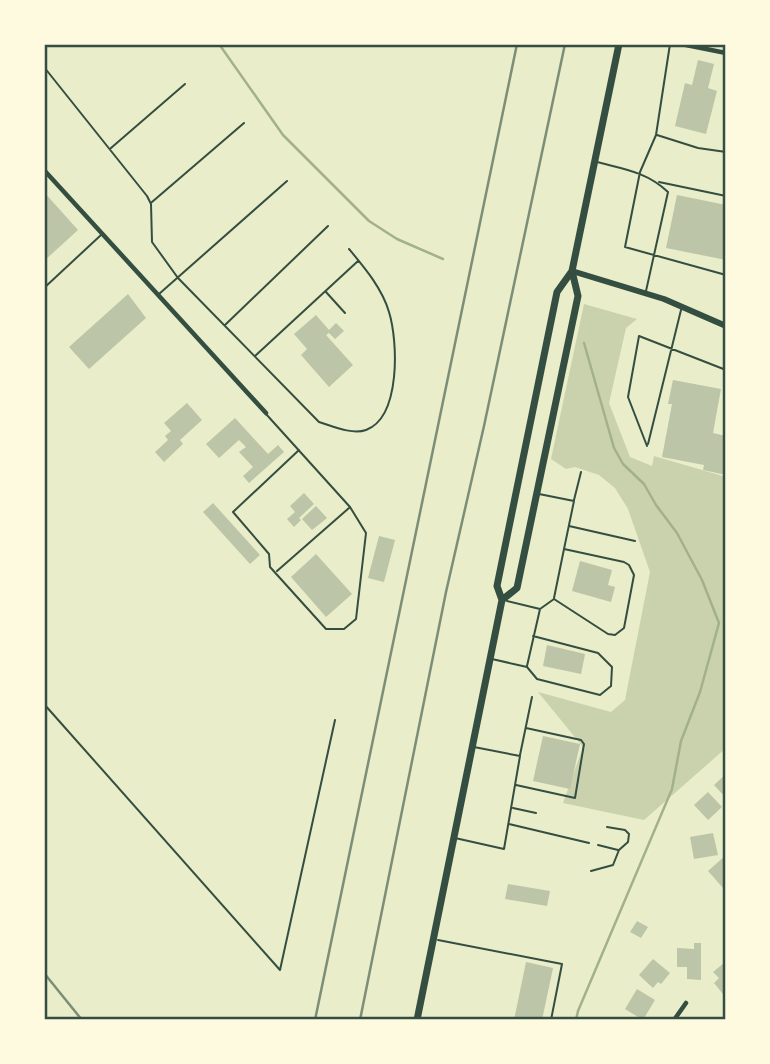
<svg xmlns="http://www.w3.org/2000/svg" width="770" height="1064" font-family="Literata,serif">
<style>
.green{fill:#cad2ad}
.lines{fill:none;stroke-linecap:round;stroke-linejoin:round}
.stream{stroke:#a3b18a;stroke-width:2.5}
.building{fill:#bcc5a7}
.service{stroke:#344e41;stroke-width:2}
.minor{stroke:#344e41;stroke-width:4.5}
.secondary{stroke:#344e41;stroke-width:6}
.primary{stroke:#344e41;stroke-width:7}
.rail{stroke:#7c8e77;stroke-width:2.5}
.neatline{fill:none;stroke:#344e41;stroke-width:2.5}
</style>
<rect width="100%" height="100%" fill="#e9edc9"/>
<path class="green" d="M584,304L637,319L626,328L609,403L630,457L652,466L654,456L726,477V748L644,820L563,803L583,747L538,692L611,712L625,700L650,572L628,509L615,488L599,475L575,467L566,469L551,459Z"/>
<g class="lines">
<path class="stream" d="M219,44L283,135L369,221L397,239L443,259
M576,1020L578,1011L672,789L681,741L700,692L719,623L702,580L677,533L656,505L644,484L623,464L614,448L584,343"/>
</g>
<path class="building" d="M698,60L714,64L708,88L717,91L706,134L675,126L685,83L692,85Z
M44,192L78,230L44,261Z
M677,195L726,205V260L666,248Z
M128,294L146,318L89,369L69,347Z
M316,315L329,330L336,323L344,331L335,339L329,333L326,335L353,365L329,387L301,355L307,349L294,334Z
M673,380L721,389L713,433L726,436V475L703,470L704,465L662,457L672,404H668Z
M187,403L202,420L180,440L183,444L164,462L155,452L168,440L165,436L171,431L164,423Z
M235,418L268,454L278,445L284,452L249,483L243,476L253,467L239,452L246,447L239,440L219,458L206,444Z
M304,493L314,504L299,518L301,520L294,527L287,519L295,512L290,506Z
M213,503L260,555L250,564L203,512Z
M316,506L327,518L312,530L302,519Z
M379,536L395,540L384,582L368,578Z
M316,554L352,594L326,617L291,577Z
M580,561L612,570L608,585L615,587L611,602L572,591Z
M547,645L585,654L581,674L543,666Z
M543,736L580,744L570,789L533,781Z
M726,774V798L714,785Z
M708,792L722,807L708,820L694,805Z
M713,833L718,855L694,859L690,837Z
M726,855V885L723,888L708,871Z
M508,884L550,891L547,906L505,899Z
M637,921L648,927L641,938L630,932Z
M694,943H701V980L687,979V967H677V948L694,949Z
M653,959L670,973L661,984L658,982L653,988L639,975Z
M526,962L553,968L542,1020H514Z
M724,963L726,965V991L723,994L714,983L719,978L713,972Z
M637,989L655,1000L643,1020L625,1009Z"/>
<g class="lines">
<path class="service" d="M670,44L656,135L640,172L625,247L726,275
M44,67L147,196L151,204L152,242L178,278L319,422C332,426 352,435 366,430C401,417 398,341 389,312C382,288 364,267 349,249
M657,135L698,148L726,152
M111,148L185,84
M597,162C624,169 647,172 668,192L646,291
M659,182L726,196
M152,202L244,123
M44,288L101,235
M326,292L345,313
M159,294L287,181
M225,325L328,226
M255,356L358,261
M266,414L350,507L366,533L356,619L344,629H326L270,567L269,554L233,512L299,450
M648,444L681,310
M647,446L628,397L639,336L726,370
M539,494L574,501L564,549L624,562L629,565L634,575L624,628L615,635L608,634L554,599L540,609
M574,500L581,472
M569,526L635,541
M277,571L349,508
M554,598L564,549
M507,601L540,609L527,666
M492,659L527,667L537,679L600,695L611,686L612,667L598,653L533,636
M44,704L280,970L335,720
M520,755L532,697
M516,785L575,798L584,744L581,740L526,728
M513,808L536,813
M509,824L589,843
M455,838L504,849L520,756L474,747
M598,845L618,850
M591,871L613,865L619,850L628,842L629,834L625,830L607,827
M438,940L562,964L551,1020"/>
<path class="minor" d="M681,44L726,53
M44,170L266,413
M674,1020L686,1003"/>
<path class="secondary" d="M572,271L664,299L726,326"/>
<path class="primary" d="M502,600L517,588L578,296L572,271
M417,1020L502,600L497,586L557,292L572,271L619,44"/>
<path class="rail" d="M44,973L82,1020
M315,1020L517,44
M360,1020L446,592L484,426L565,44"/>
</g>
<rect width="770" height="1064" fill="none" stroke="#fefae0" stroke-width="91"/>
<rect x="46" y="46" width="678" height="972" class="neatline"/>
</svg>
